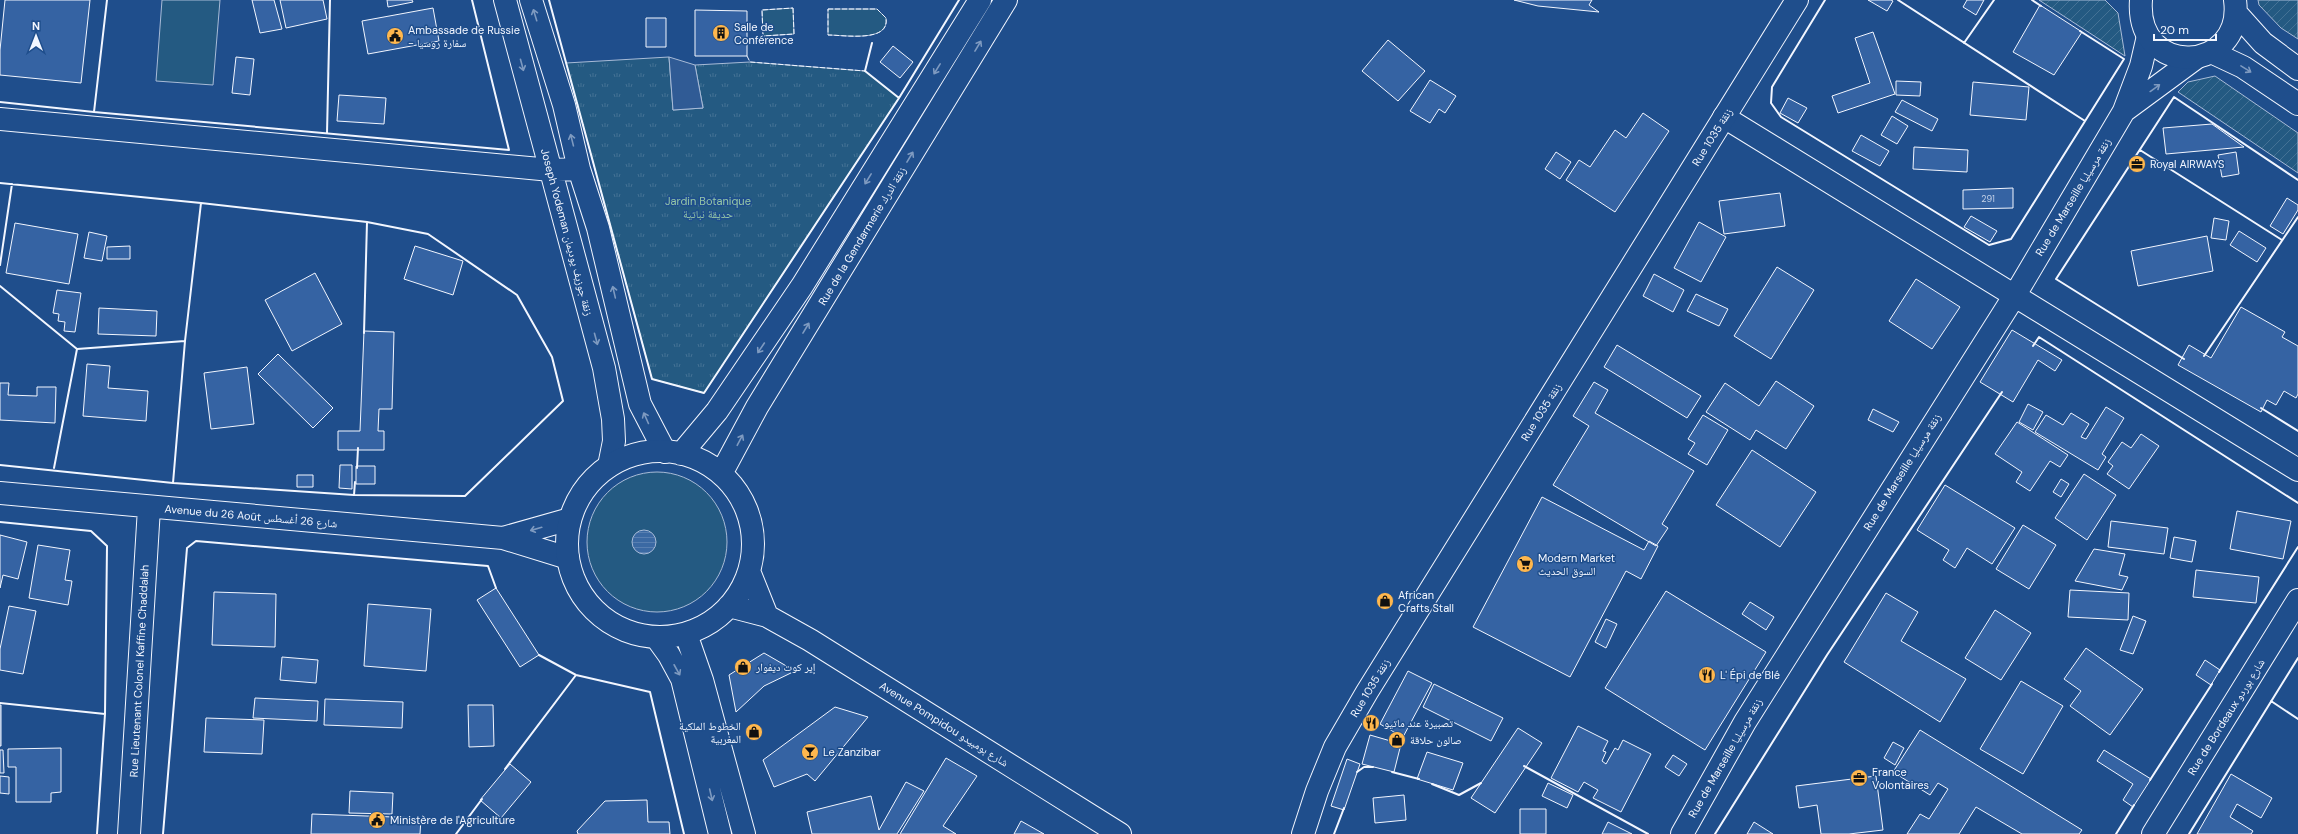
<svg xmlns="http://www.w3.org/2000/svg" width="2298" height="834" font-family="'DM Sans','Noto Naskh Arabic',sans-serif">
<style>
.grass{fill:#245a82;stroke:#a8bbd7}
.park{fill:url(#park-tufts);stroke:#a8bbd7}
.garden{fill:url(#garden-furrows);stroke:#a8bbd7}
.parking{fill:#305b95;stroke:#a8bbd7}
.water{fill:url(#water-rules);stroke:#a8bbd7}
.building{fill:#3563a3;stroke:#f2f6ff}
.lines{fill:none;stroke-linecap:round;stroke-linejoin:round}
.minor-casing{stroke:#f2f6ff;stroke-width:24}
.major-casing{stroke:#f2f6ff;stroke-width:24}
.minor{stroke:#1f4e8c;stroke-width:22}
.major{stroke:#1f4e8c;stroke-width:22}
.fence{stroke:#f2f6ff;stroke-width:1;stroke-dasharray:5 2;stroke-linecap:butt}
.wall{stroke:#f2f6ff;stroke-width:2}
.oneway{stroke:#7e9ac0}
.labels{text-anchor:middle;stroke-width:3;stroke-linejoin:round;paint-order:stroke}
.number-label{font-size:9px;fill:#c3d1e8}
.poi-label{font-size:11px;fill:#f2f6ff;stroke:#1f4e8c;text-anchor:start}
.street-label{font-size:11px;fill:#f2f6ff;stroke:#1f4e8c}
.park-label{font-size:11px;fill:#97c8a6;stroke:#1f4e8c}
</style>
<defs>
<pattern id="park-tufts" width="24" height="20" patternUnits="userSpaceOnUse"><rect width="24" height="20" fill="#245a82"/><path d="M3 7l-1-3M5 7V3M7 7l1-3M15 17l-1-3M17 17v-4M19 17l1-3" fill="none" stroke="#447295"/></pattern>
<pattern id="garden-furrows" width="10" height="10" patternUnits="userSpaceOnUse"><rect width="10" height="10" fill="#245a82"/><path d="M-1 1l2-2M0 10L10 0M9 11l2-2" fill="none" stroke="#447295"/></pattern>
<pattern id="water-rules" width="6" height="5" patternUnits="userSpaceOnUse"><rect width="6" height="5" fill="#3b69a3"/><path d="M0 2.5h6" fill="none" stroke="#587fb1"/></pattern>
</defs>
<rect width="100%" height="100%" fill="#1f4e8c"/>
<path class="grass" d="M162,0H220L213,85L156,81Z
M793,8L794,34L763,36L762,10Z
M828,9H877L886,18C890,43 844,35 828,35Z
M587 542a70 70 0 1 1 140 0a70 70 0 1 1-140 0Z"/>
<path class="park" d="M669,57L673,110L703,108L695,65L750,62L865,71L899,98L704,393L652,379L566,63Z"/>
<path class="garden" d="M2039,0H2105L2118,13L2125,56Z
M2258,0H2298V39L2281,28L2259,5Z
M2215,76L2298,133V173L2178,92L2188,82Z"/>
<path class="parking" d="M669,57L695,65L703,108L673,110Z"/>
<path class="water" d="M632 542a12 12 0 1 1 24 0a12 12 0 1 1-24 0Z"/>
<path class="building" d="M5,0H90L81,83L0,75V50Z
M252,0H274L282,29L260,33Z
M280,0H323L327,19L286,28Z
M387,0H412L413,2L388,7Z
M1514,0H1592L1589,5L1599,12L1538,6Z
M1868,0H1891L1893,1L1887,11Z
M1967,0H1984L1976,15L1963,7Z
M2040,5L2082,32L2054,75L2013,52Z
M433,8L439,41L368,54L362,21Z
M695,10L747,11V56H695Z
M646,18H666V47H646Z
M1873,32L1895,94L1838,113L1832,96L1870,83L1855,38Z
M1388,40L1425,71L1398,101L1362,71Z
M893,46L913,62L900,78L880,62Z
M236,57L254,59L250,95L232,93Z
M1430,80L1456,96L1445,113L1439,109L1430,123L1410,111Z
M1896,81L1921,82L1920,96L1896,95Z
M1973,82L2029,87L2026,120L1970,115Z
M339,95L386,98L384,124L337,121Z
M1788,98L1807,108L1798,123L1780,113Z
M1902,100L1938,119L1932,131L1895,112Z
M1643,113L1669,131L1615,212L1566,180L1579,160L1590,167L1615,130L1626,138Z
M1892,116L1908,126L1897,144L1881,135Z
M2212,124L2244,147L2166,154L2163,128Z
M1861,135L1889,151L1880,166L1852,151Z
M1914,147L1968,150L1967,172L1913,169Z
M1556,152L1571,162L1560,179L1545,169Z
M2236,152L2239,174L2222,177L2218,155Z
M2013,188V208L1963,209V190Z
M1780,193L1785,226L1724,234L1719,201Z
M2287,198L2298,205V210L2283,234L2270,226Z
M1971,216L1997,231L1990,242L1964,227Z
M2214,218L2229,221L2226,240L2211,238Z
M1699,222L1726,237L1701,282L1674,268Z
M15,223L78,234L69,284L6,273Z
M2239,231L2266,248L2257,262L2230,245Z
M89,232L107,236L102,261L84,258Z
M2207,236L2213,271L2138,286L2131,251Z
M130,246V259H107V247Z
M415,246L463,261L453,295L404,279Z
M1777,267L1814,290L1771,359L1734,336Z
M315,273L342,324L292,351L265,300Z
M1654,274L1684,290L1673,312L1643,296Z
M1916,279L1960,307L1932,349L1889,321Z
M57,290L81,293L75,332L64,331L65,322L58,321L59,314L53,313Z
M1696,294L1728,309L1719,326L1687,311Z
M2241,307L2285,332L2282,337L2298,346V394L2296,398L2284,391L2276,405L2267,400L2261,412L2178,365L2189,345L2211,358Z
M99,308L157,311L156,336L98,334Z
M2012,330L2062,360L2055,371L2038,360L2013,402L1980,382Z
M364,331L394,332L392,409H379L378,431H384V450H338V431H360Z
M1617,345L1701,396L1687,418L1604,367Z
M278,354L333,408L313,428L258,374Z
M87,364L110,366L108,388L148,391L146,421L83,416Z
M247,367L254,424L211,429L204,373Z
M1776,381L1814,406L1786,449L1756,430L1750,440L1706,412L1725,383L1759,406Z
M1594,382L1608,390L1595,413L1694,471L1662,524L1668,528L1656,546L1553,485L1589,426L1573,416Z
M0,383H9L8,395L37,396V387H56L55,423L0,420Z
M2028,404L2043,412L2033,430L2019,422Z
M2106,407L2124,418L2102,454L2106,457L2098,470L2035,432L2046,415L2063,425L2071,413L2089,424L2081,437L2086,439Z
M1873,409L1899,422L1893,432L1868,420Z
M1703,415L1728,430L1707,465L1688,454L1695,443L1688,439Z
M2017,422L2068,455L2060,467L2050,461L2030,491L2016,482L2022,472L1995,454Z
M2141,434L2159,446L2129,489L2107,474L2113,466L2108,462L2122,442L2131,448Z
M1752,450L1816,492L1780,547L1716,505Z
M340,465H352V489L339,488Z
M356,466H375V484H356Z
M2084,474L2116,495L2087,540L2055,518Z
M297,475H313V487H297Z
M2061,479L2069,484L2061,497L2053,492Z
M1945,485L2015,528L1992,564L1967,548L1955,568L1943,560L1949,550L1917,530Z
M1542,497L1644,550L1649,541L1658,546L1641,579L1626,571L1570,677L1473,627Z
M2237,511L2291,521L2283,559L2230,549Z
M2111,521L2168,528L2164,554L2108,547Z
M2023,525L2056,545L2029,589L1996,569Z
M0,535L27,542L18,579L3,575L0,588Z
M2174,537L2196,541L2192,562L2170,558Z
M38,545L70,550L65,580L72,581L68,605L29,598Z
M2094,549L2125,554L2119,575L2128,577L2122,590L2075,581Z
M2196,570L2259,577L2256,603L2193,597Z
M496,588L539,655L520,667L477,600Z
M2070,590L2129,593L2128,620L2068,617Z
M1666,591L1766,652L1705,750L1605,688Z
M214,592L276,594L275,647L212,645Z
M1886,593L1918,612L1901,641L1966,679L1940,722L1844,662Z
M1750,602L1774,617L1766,630L1742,614Z
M368,604L431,609L426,671L364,666Z
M9,606L36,611L23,674L0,670V649Z
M1995,610L2031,633L2001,680L1965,658Z
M2133,616L2146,621L2133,654L2120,650Z
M1606,619L1617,624L1606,648L1595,642Z
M2086,648L2143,689L2110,735L2070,706L2081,691L2064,679Z
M764,653L795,671L764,686L736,712L729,675Z
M282,657L318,660L316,683L280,680Z
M2205,660L2220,670L2211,685L2196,675Z
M1408,671L1432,683L1403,737L1380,724Z
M2021,681L2063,706L2023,774L1980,749Z
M1434,684L1503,718L1491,741L1423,707Z
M255,698L318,701L317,721L253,718Z
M325,699L403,702L402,728L324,725Z
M0,705H1V746H0Z
M468,705H493L494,746L469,747Z
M835,707L868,717L815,781L807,774L774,787L763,760Z
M206,718L264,720L262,754L204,752Z
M1578,726L1608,741L1603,751L1606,752L1602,761L1606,764L1615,748L1618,750L1623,740L1651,754L1621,812L1593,798L1598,790L1584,782L1578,792L1551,778Z
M1518,728L1542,743L1495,813L1471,798Z
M1920,730L2082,830L2079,834H2022L1976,807L1959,834H1907L1920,814L1929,819L1948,789L1938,783L1930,795L1893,772Z
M1370,735L1401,744L1394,772L1362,764Z
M1893,742L1904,748L1895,765L1884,758Z
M61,748V792L51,793V802H16V767H8V749Z
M0,750H3L4,773H0Z
M2104,750L2151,779L2133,807L2123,800L2133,784L2097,761Z
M1427,752L1463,763L1453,790L1417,779Z
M1673,755L1687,764L1679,776L1665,767Z
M946,758L977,776L943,826L956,834H900Z
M1347,759L1360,764L1344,810L1331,806Z
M510,764L531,782L501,818L480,800Z
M2231,774L2272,798L2261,818L2237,804L2230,817L2253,831L2251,834H2197Z
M0,776L9,777V794L0,793Z
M1876,776L1883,830L1849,834H1821L1817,805L1799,808L1796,786Z
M906,782L924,791L897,834H812L807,812L871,796L879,830Z
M1548,783L1573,795L1567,808L1542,796Z
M350,791L393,793L392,814L349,813Z
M1404,795L1406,820L1375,823L1373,798Z
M647,800L648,822H669L670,834H578L577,831L605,801Z
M1520,809H1546V834H1520Z
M312,814L421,818L420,834H311Z
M1021,821L1044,834H1014Z
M1608,822L1632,834H1602Z
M1754,822L1773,834H1747Z"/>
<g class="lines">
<g class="minor-casing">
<path id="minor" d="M505,0L604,368L613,419L614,441L609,466
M531,0L564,105L579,169L598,228L640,404L665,452
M2124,111L2196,58
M1724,117L2298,470
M0,119L551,170L579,169
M0,493L503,538L568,558
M503,538L570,519
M129,834L149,508
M1682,834L1745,722L2015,295L2124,111L2141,66L2148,36
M2153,834L2298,600"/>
</g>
<g class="major-casing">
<path id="major" d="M2141,0C2135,80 2245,73 2235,0
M2237,14L2263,43L2298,69
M2211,52L2243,67L2298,104
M567 544a93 93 0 1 1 186 0a93 93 0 1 1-186 0Z
M681,454L717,411L802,286L980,0
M721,474L757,407L1006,0
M749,571L767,616
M729,606L767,616L810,640L1120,834
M686,634L702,680L744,834
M656,637L669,655L682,679L720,834
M1303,834L1317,791L1335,747L1367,692L1797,0"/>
</g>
<use href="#minor" class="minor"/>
<use href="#major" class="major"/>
<path class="fence" d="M793,8L794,34L763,36L762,10Z
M828,9H877L886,18C890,43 844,35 828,35Z
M747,56L750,62L865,71"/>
<path class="wall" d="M107,0L94,112L509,150L472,0
M549,0L652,379L704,393L899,98L865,71L872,43
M1825,0L1772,87L1771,103L1781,117L1989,245L2011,239L2124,59L2080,31
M1898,0L2085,121
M2032,0L2041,6
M1964,43L1994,0
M899,98L959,0
M0,102L94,112
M327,133L330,0
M2140,150L2282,240
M0,183L201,203L185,341L173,483L0,465
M201,203L367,222L364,333
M0,265L12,184
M0,286L77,349L54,468
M2033,346L2039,337L2298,503
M77,349L185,341
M2204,356L2298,217
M2184,359L2056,279L2174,97L2298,180
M2261,408L2298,431
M357,468L358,448
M173,483L354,495L355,482
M354,495L465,496L563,401L552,357L517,295L428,234L367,222
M0,522L91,531L107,546L105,714L0,703
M539,655L576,675L650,692L684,834
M2219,672L2298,547
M2271,701L2298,719
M1524,766L1648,834
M505,769L576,675
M1357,772L1364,767H1373
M1392,772L1419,779
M2150,780L2212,684
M1432,784L1459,795L1481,783
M97,834L105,714
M163,834L187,548L196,541L488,566L496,588
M456,834L482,799
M1334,834L1344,808
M1715,834L1827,655L2002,392
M2116,834L2134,805
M2189,834L2298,658"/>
</g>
<defs><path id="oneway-shaft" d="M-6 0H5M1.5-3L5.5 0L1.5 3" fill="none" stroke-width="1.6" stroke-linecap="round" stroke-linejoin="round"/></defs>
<g class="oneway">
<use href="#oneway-shaft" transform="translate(535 15) rotate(-107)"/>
<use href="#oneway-shaft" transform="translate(978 46) rotate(-59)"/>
<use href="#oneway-shaft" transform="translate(522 65) rotate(75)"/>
<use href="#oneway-shaft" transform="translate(937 69) rotate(122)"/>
<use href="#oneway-shaft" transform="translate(2246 69) rotate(32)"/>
<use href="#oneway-shaft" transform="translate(2155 88) rotate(-36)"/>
<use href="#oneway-shaft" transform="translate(572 140) rotate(-104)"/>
<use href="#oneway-shaft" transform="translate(910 157) rotate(-59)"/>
<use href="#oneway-shaft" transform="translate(868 179) rotate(122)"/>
<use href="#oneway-shaft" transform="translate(614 292) rotate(-103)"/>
<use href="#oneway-shaft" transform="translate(806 328) rotate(-59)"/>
<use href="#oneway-shaft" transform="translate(596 339) rotate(75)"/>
<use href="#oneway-shaft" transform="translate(761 348) rotate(124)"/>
<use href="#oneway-shaft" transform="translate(646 418) rotate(-114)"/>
<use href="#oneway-shaft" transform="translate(740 440) rotate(-62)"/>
<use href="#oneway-shaft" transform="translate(536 529) rotate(164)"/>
<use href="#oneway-shaft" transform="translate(677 670) rotate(61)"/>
<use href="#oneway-shaft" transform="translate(711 795) rotate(77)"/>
</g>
<defs>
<g id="building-disc" transform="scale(0.9)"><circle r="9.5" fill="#ffb74d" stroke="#1f4e8c"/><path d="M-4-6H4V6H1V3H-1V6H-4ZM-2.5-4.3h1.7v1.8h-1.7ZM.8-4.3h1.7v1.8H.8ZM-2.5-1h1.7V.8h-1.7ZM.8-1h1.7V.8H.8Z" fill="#111"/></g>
<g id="civic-disc" transform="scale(0.9)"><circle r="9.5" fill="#ffb74d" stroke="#1f4e8c"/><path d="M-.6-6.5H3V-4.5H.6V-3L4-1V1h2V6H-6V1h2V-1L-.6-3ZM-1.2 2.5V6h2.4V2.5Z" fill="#111"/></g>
<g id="office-disc" transform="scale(0.9)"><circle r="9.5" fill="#ffb74d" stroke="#1f4e8c"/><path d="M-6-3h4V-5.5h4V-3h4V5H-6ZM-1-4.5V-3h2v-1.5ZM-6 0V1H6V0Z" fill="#111"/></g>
<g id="supermarket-disc" transform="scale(0.9)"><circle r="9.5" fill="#ffb74d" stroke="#1f4e8c"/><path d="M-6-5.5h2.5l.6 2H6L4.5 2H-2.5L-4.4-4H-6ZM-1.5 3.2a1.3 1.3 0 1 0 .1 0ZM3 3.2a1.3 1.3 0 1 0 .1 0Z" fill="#111"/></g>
<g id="shop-disc" transform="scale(0.9)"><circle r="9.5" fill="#ffb74d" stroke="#1f4e8c"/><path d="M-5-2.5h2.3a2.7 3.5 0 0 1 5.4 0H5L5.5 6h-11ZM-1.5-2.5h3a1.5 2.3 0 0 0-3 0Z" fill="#111"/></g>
<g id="restaurant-disc" transform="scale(0.9)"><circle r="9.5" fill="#ffb74d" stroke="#1f4e8c"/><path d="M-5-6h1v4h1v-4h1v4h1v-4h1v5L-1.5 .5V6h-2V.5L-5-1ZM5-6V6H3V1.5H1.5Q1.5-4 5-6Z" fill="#111"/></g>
<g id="bar-disc" transform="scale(0.9)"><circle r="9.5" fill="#ffb74d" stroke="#1f4e8c"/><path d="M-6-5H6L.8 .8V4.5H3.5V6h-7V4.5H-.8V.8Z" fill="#111"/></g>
</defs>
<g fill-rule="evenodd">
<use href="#building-disc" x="721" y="33"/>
<use href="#civic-disc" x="395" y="36"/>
<use href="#office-disc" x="2137" y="164"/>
<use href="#supermarket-disc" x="1525" y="564"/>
<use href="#shop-disc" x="1385" y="601"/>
<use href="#shop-disc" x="743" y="667"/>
<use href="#restaurant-disc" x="1707" y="675"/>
<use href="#restaurant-disc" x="1371" y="723"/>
<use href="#shop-disc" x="754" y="732"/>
<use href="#shop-disc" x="1397" y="740"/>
<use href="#bar-disc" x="810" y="752"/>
<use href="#office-disc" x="1859" y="778"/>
<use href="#civic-disc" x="377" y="820"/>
</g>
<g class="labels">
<g class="number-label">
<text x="1988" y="202">291</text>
</g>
<g class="poi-label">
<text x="734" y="31">Salle de<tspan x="734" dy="13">Conférence</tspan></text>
<text x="408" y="34">Ambassade de Russie<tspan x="408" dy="13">- سفارة روسيا</tspan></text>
<text x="2150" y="168">Royal AIRWAYS</text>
<text x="1538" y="562">Modern Market<tspan x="1538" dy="13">السوق الحديث</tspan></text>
<text x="1398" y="599">African<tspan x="1398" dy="13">Crafts Stall</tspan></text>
<text x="756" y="671">إير كوت ديفوار</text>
<text x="1720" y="679">L' Épi de Blé</text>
<text x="1384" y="727">تصبيرة عند ماتيو</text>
<text x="741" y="730" text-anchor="end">الخطوط الملكية<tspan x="741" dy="13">المغربية</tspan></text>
<text x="1410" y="744">صالون حلاقة</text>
<text x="823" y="756">Le Zanzibar</text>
<text x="1872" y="776">France<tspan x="1872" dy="13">Volontaires</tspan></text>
<text x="390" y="824">Ministère de l'Agriculture</text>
</g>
<g class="street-label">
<text transform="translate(1712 137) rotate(-58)" y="4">Rue 1035 زنقة</text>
<text transform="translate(2073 197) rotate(-59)" y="4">Rue de Marseille زنقة مرسيليا</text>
<text transform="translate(567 232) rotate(75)" y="4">Joseph Yodeman زنقة جوزيف يوديمان</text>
<text transform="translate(862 236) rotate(-59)" y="4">Rue de la Gendarmerie زنقة الدرك</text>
<text transform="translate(1541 412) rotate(-58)" y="4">Rue 1035 زنقة</text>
<text transform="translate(1902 472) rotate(-58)" y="4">Rue de Marseille زنقة مرسيليا</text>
<text transform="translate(251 516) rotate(5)" y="4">Avenue du 26 Août شارع 26 أغسطس</text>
<text transform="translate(139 671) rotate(-87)" y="4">Rue Lieutenant Colonel Kaffine Chaddalah</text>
<text transform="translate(1370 688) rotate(-59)" y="4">Rue 1035 زنقة</text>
<text transform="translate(2226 717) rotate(-58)" y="4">Rue de Bordeaux شارع بوردو</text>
<text transform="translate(944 724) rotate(32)" y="4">Avenue Pompidou شارع بومبيدو</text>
<text transform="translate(1725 758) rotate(-60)" y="4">Rue de Marseille زنقة مرسيليا</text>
</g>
<g class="park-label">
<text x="708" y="205">Jardin Botanique<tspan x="708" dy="13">حديقة نباتية</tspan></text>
</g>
</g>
<g transform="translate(36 36)" stroke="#1f4e8c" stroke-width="3" paint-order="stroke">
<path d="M0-3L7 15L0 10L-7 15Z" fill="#f2f6ff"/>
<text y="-6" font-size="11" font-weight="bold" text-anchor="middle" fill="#f2f6ff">N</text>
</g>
<path d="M2154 34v6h62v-6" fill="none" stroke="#f2f6ff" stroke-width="2"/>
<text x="2160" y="34" font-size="12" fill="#f2f6ff" stroke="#1f4e8c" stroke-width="3" paint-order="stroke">20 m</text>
</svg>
